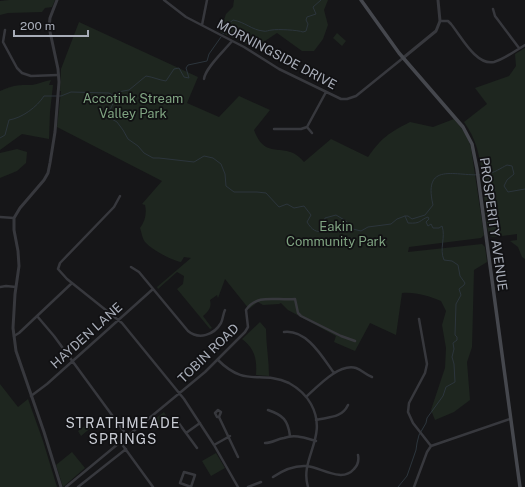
<svg xmlns="http://www.w3.org/2000/svg" width="525" height="487" font-family="'Public Sans',sans-serif">
<style>
.green{fill:#1e261f}
.lines{fill:none;stroke-linecap:round;stroke-linejoin:round}
.stream{stroke:#2c353c;stroke-width:1}
.minor{stroke:#37383d;stroke-width:2.5}
.tertiary{stroke:#37383d;stroke-width:3}
.secondary{stroke:#45474d;stroke-width:3.5}
.labels{text-anchor:middle;stroke-width:3.5;stroke-linejoin:round;paint-order:stroke}
.street-label{font-size:13px;fill:#a8adb8;stroke:#111113}
.park-label{font-size:13px;fill:#7fa381;stroke:#111113}
.neighbourhood-label{font-size:14px;letter-spacing:1px;fill:#c9ccd4;stroke:#111113}
</style>
<rect width="100%" height="100%" fill="#161618"/>
<path class="green" d="M9,0H55L52,7L45,8L42,12L8,13L0,15V1Z
M234,0H328L324,10L328,25L323,39L314,51H302L277,33L265,41L257,49L220,32L226,14L233,7Z
M79,22L198,77L187,103L219,117L239,96L270,110L254,130C266,163 286,139 304,162L331,139L368,157C382,137 389,133 410,122L433,127L454,119C462,128 468,137 471,148L484,235L481,238L409,247L408,252L482,244L485,247L487,262L474,270L472,347L467,362L470,400L454,412L435,420L431,410L445,368L446,348L442,325L446,311L441,301C428,296 417,292 402,293L396,335L370,323L355,351L334,342L336,336L288,310L281,303L279,304L263,305L258,302L249,309L225,279L218,298L217,295L210,300C212,308 208,311 203,316L212,328L210,329L177,289L183,284L184,276L177,272L158,289L157,287L191,258L184,257L181,262C173,261 151,249 146,243C142,239 142,233 140,228C145,222 147,213 145,205L142,204L162,181L57,127L61,91H60L61,69Z
M337,33L346,41L342,46L333,38Z
M525,48V259L522,257L518,247L510,241L517,240V234L493,237L489,236C481,199 488,154 464,122L487,104L475,88L509,76L516,66L515,54Z
M51,80L49,85H53L50,112L49,139L22,134L0,150V91C14,85 17,85 32,85C38,84 45,81 51,80Z
M17,149L27,152L26,163L17,171L0,178V153Z
M260,322L266,329C266,345 269,360 269,376L256,375C257,359 255,349 242,339Z
M0,384L18,407L28,399L43,441L57,487H0Z
M164,412L168,419L156,430L151,422Z
M90,422L93,426L81,436L78,431Z
M72,452L85,468L63,487L56,465Z
M216,453L225,468L211,476L202,461Z"/>
<g class="lines">
<path class="stream" d="M223,34L226,26L233,20C245,22 252,30 263,31C266,32 269,30 272,30C278,29 298,30 303,32L306,31L308,24L306,20L307,17L316,14L313,7L321,0
M114,95L118,92L129,90L146,76C153,77 159,80 166,81L174,69L179,68L184,77L189,78L186,68L188,65L207,61L209,54L221,37
M0,138L5,135L9,120C22,118 37,107 44,96H61L71,92L109,93L116,97L110,110V118L117,122L123,130L128,139L138,146L144,153L153,158H159L194,162L204,156L213,158L221,164L225,174L226,186L234,192H257L266,193L279,207L287,204L294,208L304,206L311,215L307,222C312,230 316,233 325,231L324,223L325,218L336,215L346,221L353,229L361,231L368,227L391,224L397,219L405,216H408L412,219L425,215L433,205C422,158 460,179 487,174C494,173 501,168 507,165L512,166L514,174L507,180L504,186L508,192L525,189
M398,487L407,476L416,450L417,443L419,435L426,423L427,418L443,396L446,387L455,382L454,364L452,357L454,349L453,343L457,340V337L455,335L456,304L461,295L459,289L464,285L465,283L460,276L458,265L452,261L444,260C439,249 446,237 442,226L439,228H433L431,224L428,226L426,222L429,219L428,217C419,220 422,224 408,223L405,216"/>
<path class="minor" d="M164,0L186,17L244,47L279,69L341,99H347L356,96L403,58
M493,9L495,16L519,48
M440,21H448L451,24C461,36 476,66 494,62C505,59 516,50 525,45
M202,25L207,0
M5,30L3,42L17,68L22,73L31,76L58,75
M204,79C205,68 225,50 232,41
M307,127L312,133
M274,129H301L307,127L326,92
M120,196L114,207L60,263L58,269L67,279L122,323L184,399L214,445L238,487
M0,217L14,218
M131,267L139,272L188,331C199,340 214,335 221,323C223,319 223,314 225,310
M0,287L6,286L16,287
M37,316L54,336L128,437
M419,319L427,364L425,373L409,403L408,412L413,423L431,446
M284,332C307,329 323,358 334,373
M14,336L19,333L72,283
M218,360C246,388 260,370 289,383C298,388 306,395 311,404C329,437 299,458 308,487
M31,396L47,384L153,289
M306,397C318,386 339,363 356,368C362,370 366,375 372,377
M268,410C283,415 288,420 290,436
M219,417H217L215,413L218,410L221,412L219,417L238,457
M175,418L197,448
M316,420C329,417 342,418 348,405
M186,433L200,423
M121,443L153,487
M265,443C272,443 277,439 284,438C295,434 305,438 316,441
M214,445L230,436
M184,472L195,475L191,487L180,483Z
M273,477C283,470 294,465 307,466C322,468 342,483 354,469C358,465 359,460 358,455
M66,487L205,372L245,332L248,327L246,310C257,293 277,301 295,299L298,313L301,316L341,336L355,341
M78,487L126,449
M248,487L261,482
M414,487L427,452L431,446L510,419"/>
<path class="tertiary" d="M57,0L50,18L49,27L58,69L59,82L55,132L50,163L48,173L44,180L20,208L14,218V230L18,251L19,266L15,294L13,328L16,351L44,432L61,487
M403,58L436,31L440,21L438,0"/>
<path class="secondary" d="M361,0L399,53L463,127L472,144L477,169L520,487"/>
</g>
<g class="labels">
<g class="street-label">
<text transform="translate(277 54) rotate(28)" y="5">MORNINGSIDE DRIVE</text>
<text transform="translate(494 224) rotate(82)" y="5">PROSPERITY AVENUE</text>
<text transform="translate(86 335) rotate(-42)" y="5">HAYDEN LANE</text>
<text transform="translate(208 353) rotate(-44)" y="5">TOBIN ROAD</text>
</g>
<g class="park-label">
<text x="133" y="103">Accotink Stream<tspan x="133" dy="15">Valley Park</tspan></text>
<text x="336" y="231">Eakin<tspan x="336" dy="15">Community Park</tspan></text>
</g>
<g class="neighbourhood-label">
<text x="123" y="428">STRATHMEADE<tspan x="123" dy="16">SPRINGS</tspan></text>
</g>
</g>
<path d="M14 30v6h74v-6" fill="none" stroke="#a8adb8" stroke-width="2"/>
<text x="20" y="30" font-size="12" fill="#a8adb8" stroke="#111113" stroke-width="3" paint-order="stroke">200 m</text>
</svg>
